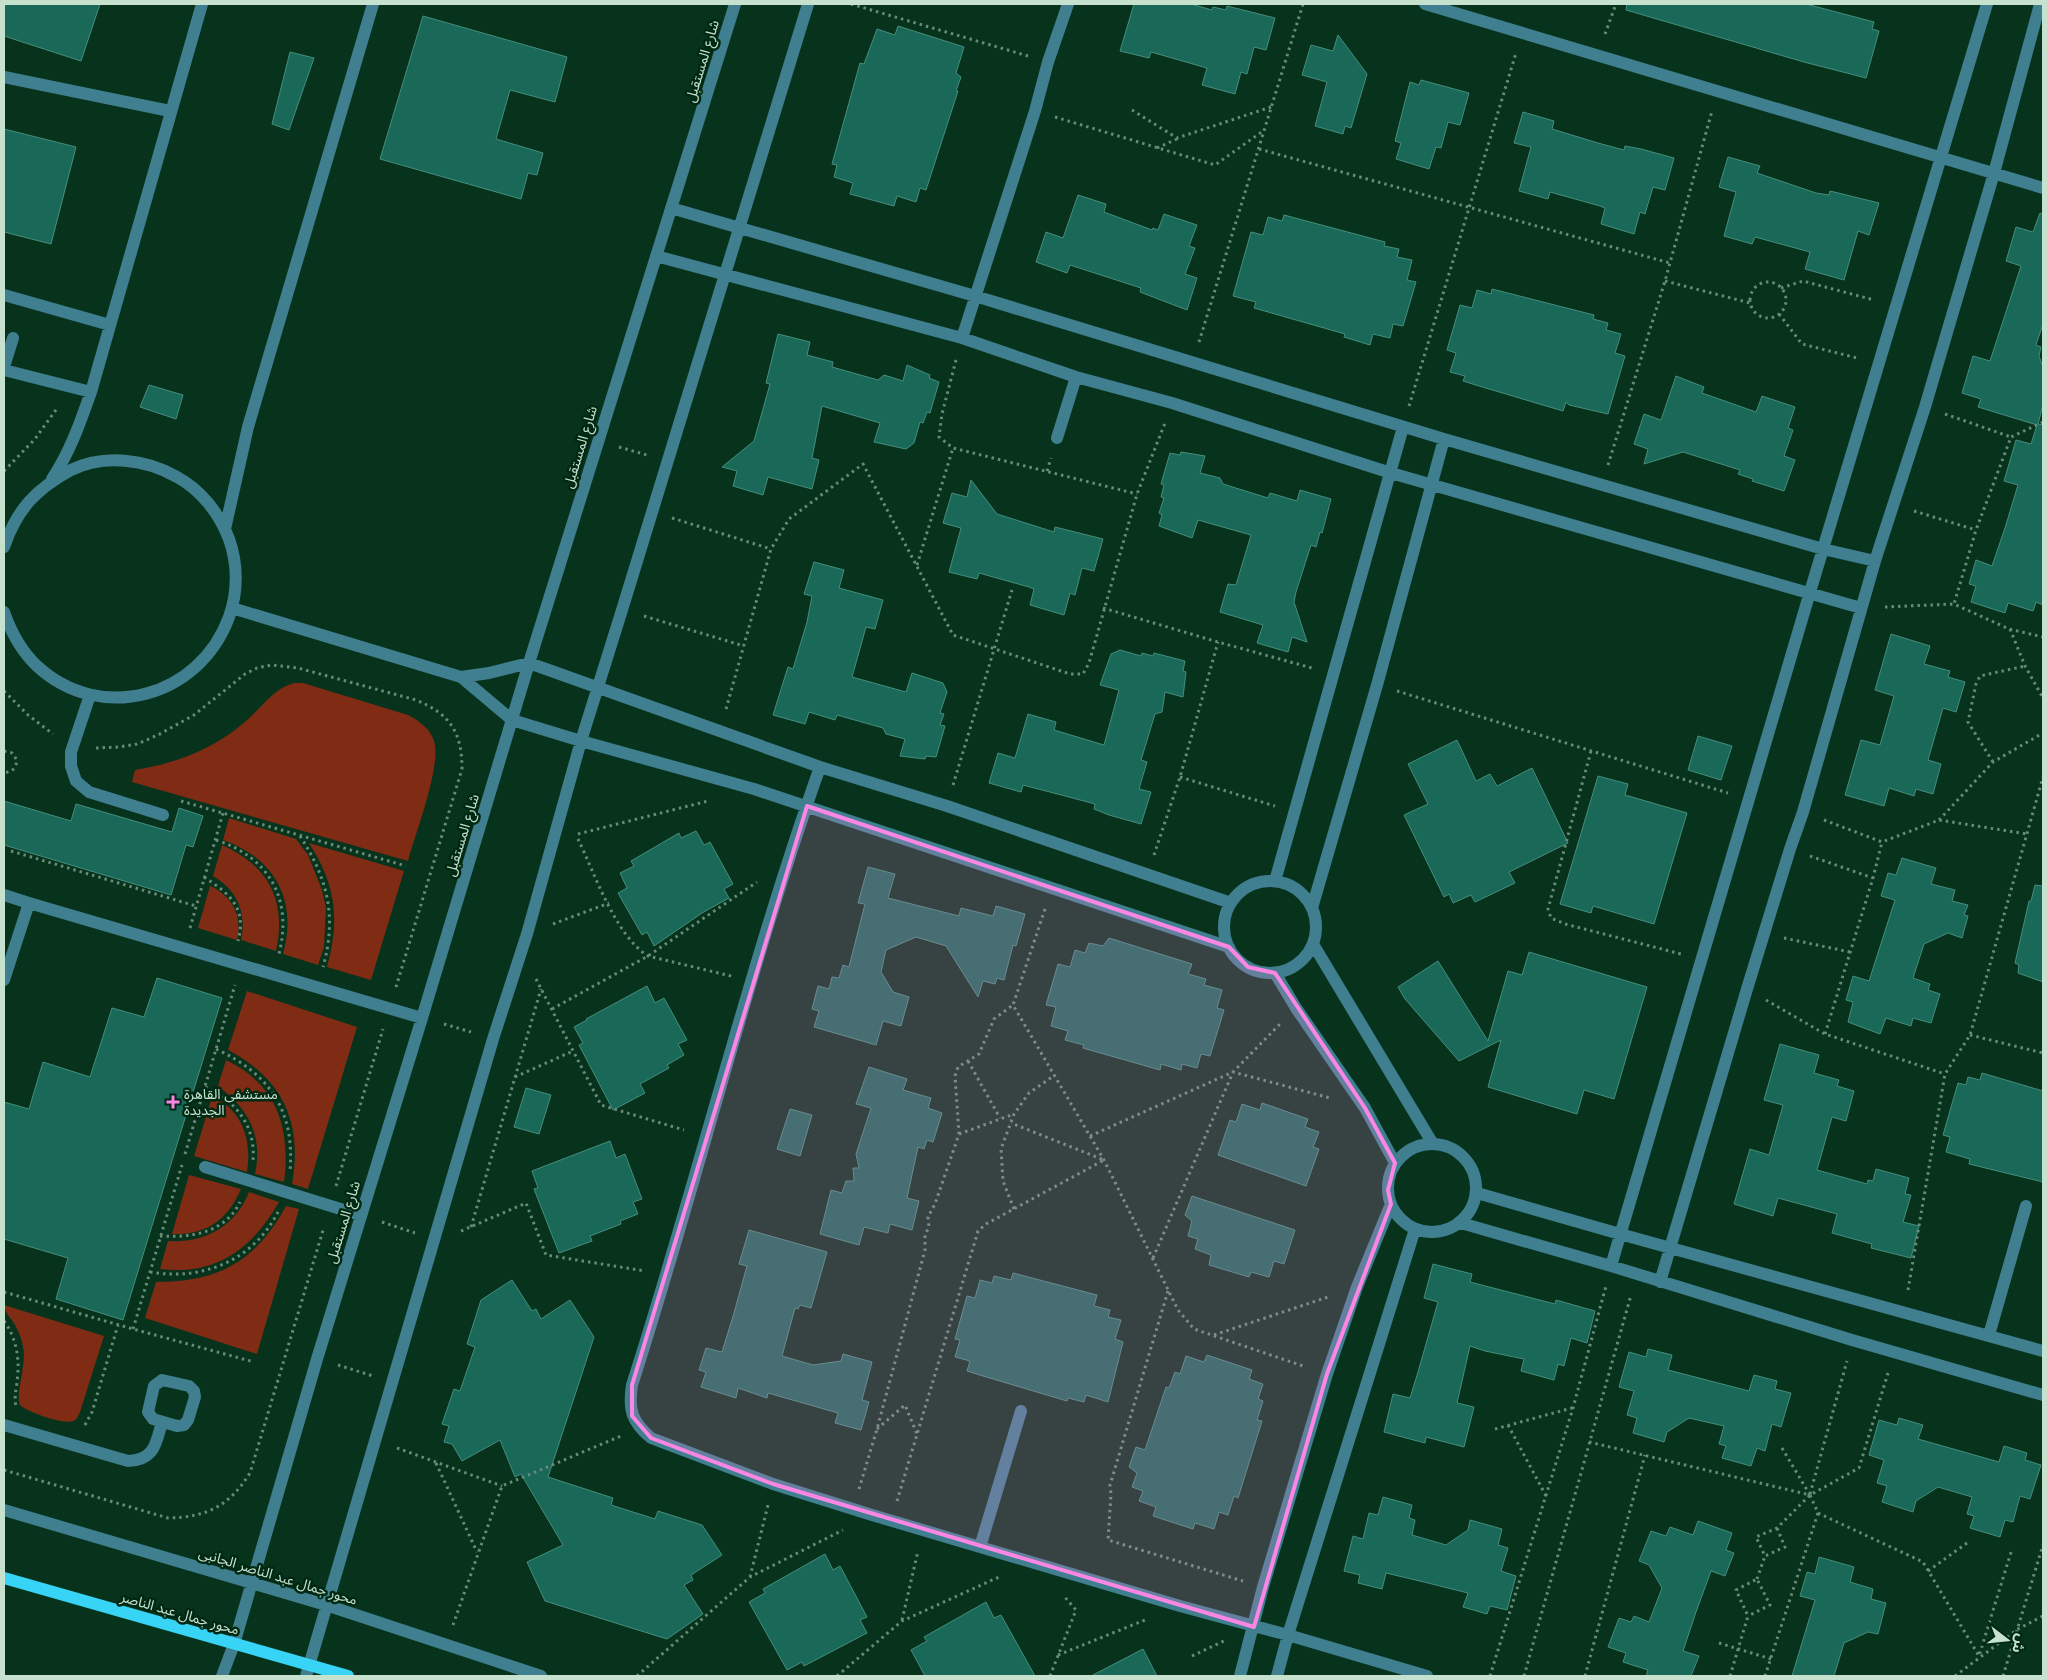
<svg xmlns="http://www.w3.org/2000/svg" width="2047" height="1680" font-family="Lora,'Noto Sans Arabic',serif">
<style>
.green{fill:#802b14}
.building{fill:#196858;stroke:#458e7d}
.lines{fill:none;stroke-linecap:round;stroke-linejoin:round}
.path{stroke:#678b76;stroke-width:3;stroke-dasharray:2.5 4;stroke-linecap:butt}
.minor{stroke:#3f7f8f;stroke-width:12}
.major{stroke:#37d4f5;stroke-width:12}
.marked{fill:#fc86e3;fill-opacity:0.2;stroke:#fc86e3;stroke-width:4;stroke-linejoin:round}
.poi-dot{fill:#fc86e3;stroke:#002913;stroke-width:2}
.labels{text-anchor:middle;stroke-width:5;stroke-linejoin:round;paint-order:stroke}
.street-label{font-size:14px;fill:#c6e2cf;stroke:#002913}
.poi-label{font-size:14px;fill:#c6e2cf;stroke:#002913;text-anchor:start}
</style>
<rect width="100%" height="100%" fill="#07331c"/>
<path class="green" d="M294,683H303L408,715C419,721 430,728 434,741C442,765 415,834 408,861L132,782L135,770C177,763 214,749 246,721C262,707 273,689 294,683Z
M229,818L296,839L308,855L322,890L326,908L324,947L318,965L283,954C298,901 275,858 223,840Z
M309,843L404,871L371,980L327,967C340,919 336,885 309,843Z
M222,845C269,866 287,901 276,951L241,940C247,913 237,890 213,876Z
M210,886C232,896 243,916 237,940L198,928Z
M247,991L357,1027L308,1189L292,1184C303,1123 283,1079 228,1050Z
M226,1060C277,1084 291,1129 284,1182L255,1174C263,1136 249,1109 218,1086Z
M212,1097C243,1109 252,1142 247,1172L194,1156Z
M189,1175L241,1189C227,1221 206,1235 172,1234Z
M249,1192L279,1202C252,1249 216,1276 160,1269L168,1241C205,1243 235,1227 249,1192Z
M286,1206L299,1209L257,1354L145,1318L156,1282C219,1282 256,1261 286,1206Z
M4,1305L104,1336L80,1412C78,1416 77,1420 73,1421C64,1425 27,1412 20,1405C15,1393 27,1366 23,1347C22,1340 19,1332 15,1325C12,1319 4,1312 4,1305Z"/>
<path class="building" d="M4,4H100L81,61L4,36Z
M1134,4H1191L1212,10L1213,7L1226,10L1227,6L1275,18L1266,50L1254,47L1247,74L1241,72L1235,94L1202,85L1207,68L1151,52L1149,58L1120,51Z
M1627,4H1806L1874,22L1872,29L1879,31L1866,78L1804,62L1626,10Z
M423,16L567,57L555,102L510,90L496,139L543,153L537,175L528,173L521,199L380,159Z
M898,26L964,47L956,73L961,77L956,91H958L926,190L920,188L916,202L897,196L894,206L850,194L853,183L834,177L837,165L832,164L860,63L864,64L877,29L895,35Z
M1338,35L1367,74L1351,128L1345,126L1343,134L1315,126L1327,82L1302,75L1311,45L1333,51Z
M290,52L314,58L289,130L272,124Z
M1421,80L1469,93L1460,125L1448,122L1441,148L1436,147L1429,169L1396,159L1401,143L1395,141L1410,82L1419,85Z
M1523,112L1554,121L1552,129L1598,143L1624,150L1625,146L1641,149L1674,158L1665,190L1653,187L1645,214L1640,212L1634,234L1601,224L1605,208L1600,206L1550,192L1548,199L1519,191L1531,147L1514,143Z
M4,129L76,147L51,244L4,232Z
M1728,157L1760,166L1757,173L1816,193L1829,195L1830,191L1879,203L1869,235L1858,231L1844,280L1805,269L1810,252L1755,237L1752,244L1724,236L1736,192L1719,187Z
M1078,195L1106,204L1104,212L1152,230L1153,228L1158,230L1164,214L1197,225L1189,246L1195,248L1185,274L1197,278L1187,310L1140,292L1141,288L1070,265L1067,273L1036,262L1046,232L1063,238Z
M2040,213L2043,214V324L2036,345L2041,347L2039,356L2043,367V405L2038,424L2043,425V605L2036,602L2033,611L2008,603L2005,613L1971,602L1976,586L1969,584L1976,560L1992,566L2005,528L2018,485L2004,481L2016,440L2031,444L2037,425L1978,407L1981,399L1962,393L1973,356L1990,361L2021,266L2006,261L2016,227L2033,232Z
M1284,215L1385,242L1384,246L1399,249L1397,257L1412,260L1407,280L1416,282L1403,326L1393,324L1390,338L1373,334L1370,345L1344,337L1345,334L1254,308L1256,302L1233,296L1251,232L1263,235L1268,217L1282,221Z
M1492,289L1594,315L1593,319L1608,323L1606,330L1621,334L1615,353L1625,356L1608,414L1569,405L1566,402L1563,411L1479,386L1463,381L1465,376L1450,372L1456,353L1447,350L1460,305L1472,308L1477,290L1491,294Z
M778,334L810,342L807,355L833,362L832,367L878,380L884,375L903,381L907,365L930,375L929,378L939,382L930,413L927,412L923,423L920,422L914,443L906,449L874,442L880,423L822,406L812,458L819,460L812,489L768,477L763,495L733,486L737,471L722,467L754,441L770,384L766,383Z
M1676,376L1704,387L1702,393L1756,412L1762,396L1795,407L1788,428L1793,430L1784,456L1795,460L1784,491L1752,481L1753,479L1738,474L1740,470L1683,452L1644,464L1648,449L1634,444L1644,414L1661,420Z
M149,385L183,395L176,419L140,407Z
M1181,452L1205,456L1200,473L1220,478L1223,484L1268,498L1270,493L1297,501L1300,490L1331,499L1322,533L1320,532L1316,547L1311,545L1296,592L1294,602L1307,642L1292,637L1288,652L1257,643L1263,625L1220,612L1228,584L1236,585L1251,535L1198,520L1192,538L1159,526L1162,515L1159,513L1164,498L1161,497L1164,485L1161,484L1170,453L1180,455Z
M971,480L997,514L1054,532L1055,527L1103,539L1094,571L1082,568L1075,595L1070,593L1064,615L1030,605L1034,589L1029,587L979,573L977,579L949,572L961,528L943,523L952,493L967,497Z
M814,562L844,570L839,588L883,600L875,629L866,627L852,677L906,692L912,673L943,683L947,692L940,713L944,714L940,725L945,726L936,757L926,756L925,759L900,756L905,739L886,734L883,728L837,715L835,720L809,712L805,724L773,715L788,667L793,669L807,622L812,596L804,594Z
M1891,634L1930,646L1924,664L1950,671L1948,677L1965,682L1956,712L1943,708L1936,732L1928,760L1941,764L1933,794L1916,789L1914,796L1889,788L1884,806L1845,795L1861,740L1880,745L1894,696L1875,690Z
M1120,650L1141,656L1142,653L1153,656L1154,653L1185,661L1183,671L1186,672L1183,697L1165,692L1162,712L1155,714L1141,760L1147,762L1139,789L1151,792L1141,824L1109,815L1094,809L1095,804L1069,797L1023,785L1021,792L989,783L998,753L1015,758L1028,714L1056,722L1054,730L1104,745L1119,690L1100,685L1111,654Z
M1698,736L1732,746L1721,780L1688,770Z
M1457,740L1476,781L1490,774L1497,786L1532,768L1568,843L1509,872L1515,883L1475,902L1471,895L1453,903L1449,894L1444,897L1404,815L1428,804L1408,764Z
M1598,776L1628,784L1625,795L1687,813L1654,924L1593,906L1591,913L1560,904Z
M4,801L71,821L76,804L172,832L179,808L203,816L193,847L186,845L171,895L4,845Z
M696,831L704,845L710,842L733,884L724,889L729,898L702,913L654,946L647,932L642,935L618,893L627,888L620,873L634,866L631,861L679,833L681,838Z
M1902,858L1936,868L1931,884L1955,890L1952,901L1968,905L1964,915L1968,916L1962,938L1948,933L1924,944L1913,978L1930,984L1928,990L1940,994L1931,1023L1913,1018L1911,1026L1886,1018L1880,1034L1848,1022L1853,1002L1846,1000L1853,976L1869,981L1895,900L1881,896L1888,873L1896,875Z
M868,867L895,874L888,898L959,916L961,908L993,916L996,906L1025,914L1016,946L1013,945L1004,980L997,978L995,984L983,981L978,997L946,946L916,937L886,950L881,972L893,992L909,997L901,1026L883,1021L876,1045L814,1027L819,1011L812,1009L818,986L829,989L832,977L839,978L843,965L849,967L865,904L858,903Z
M2035,885L2043,886V982L2018,973L2019,965L2015,963L2029,901H2031Z
M1109,938L1192,964L1188,974L1206,979L1204,985L1222,990L1217,1008L1224,1010L1210,1056L1201,1054L1197,1068L1182,1064L1181,1070L1161,1064L1160,1070L1083,1048L1084,1045L1065,1040L1068,1031L1051,1026L1056,1007L1046,1005L1058,964L1070,967L1075,950L1085,953L1089,943L1103,946Z
M1529,952L1647,987L1614,1099L1584,1090L1577,1114L1488,1087L1501,1040L1459,1061L1405,999L1398,987L1438,961L1488,1041L1508,971L1522,975Z
M157,978L222,998L123,1320L56,1299L68,1258L4,1239V1102L29,1109L43,1062L90,1077L112,1008L144,1017Z
M647,986L655,1003L664,998L687,1040L678,1044L684,1055L667,1065L669,1068L640,1084L645,1093L613,1110L579,1045L583,1043L574,1027L587,1020L586,1019Z
M1780,1044L1819,1055L1814,1073L1839,1080L1837,1086L1854,1091L1846,1121L1832,1117L1817,1170L1867,1184L1868,1180L1873,1181L1876,1169L1909,1178L1905,1194L1911,1195L1903,1222L1919,1226L1911,1258L1871,1248L1872,1244L1832,1233L1837,1214L1778,1198L1773,1216L1734,1204L1750,1149L1769,1155L1783,1105L1764,1100Z
M869,1067L907,1079L903,1090L931,1098L928,1108L942,1113L933,1142L927,1140L924,1149L918,1147L907,1198L919,1201L912,1230L890,1224L888,1233L864,1227L859,1245L820,1234L831,1190L842,1193L846,1181H854L853,1168H859L856,1154L871,1108L856,1104Z
M1982,1073L2043,1091V1182L1969,1164L1970,1159L1946,1152L1950,1137L1943,1135L1958,1083L1966,1085L1968,1077L1980,1080Z
M526,1088L551,1095L539,1134L514,1127Z
M1262,1103L1308,1119L1305,1127L1319,1132L1313,1147L1319,1149L1306,1186L1218,1155L1230,1120L1236,1122L1242,1104L1260,1110Z
M790,1109L812,1115L800,1156L777,1149Z
M610,1141L616,1158L625,1154L642,1199L633,1202L638,1214L620,1221L621,1224L590,1236L592,1241L559,1253L534,1189L538,1188L532,1171Z
M1192,1196L1295,1230L1284,1264L1274,1261L1269,1277L1251,1272L1249,1277L1209,1265L1211,1255L1195,1249L1198,1239L1188,1236L1192,1221L1185,1215Z
M749,1230L827,1252L811,1308L800,1305L798,1309L795,1308L782,1356L813,1365L841,1361L843,1354L872,1362L862,1400L869,1402L861,1430L835,1423L838,1413L768,1393L767,1398L738,1388L736,1398L701,1387L706,1372L699,1370L706,1348L722,1352L734,1313L747,1266L739,1264Z
M1433,1264L1472,1274L1470,1282L1555,1304L1556,1300L1595,1311L1587,1343L1571,1338L1564,1366L1558,1364L1554,1380L1521,1371L1524,1359L1485,1351L1470,1346L1457,1403L1474,1407L1464,1447L1426,1437L1425,1443L1384,1432L1393,1394L1410,1398L1418,1372L1438,1302L1424,1298Z
M1013,1273L1097,1295L1094,1306L1110,1310L1108,1317L1121,1320L1115,1339L1123,1342L1108,1402L1086,1395L1084,1402L1068,1398L1067,1401L983,1376L967,1371L970,1361L955,1357L960,1340L955,1339L967,1296L975,1298L980,1280L992,1283L994,1276L1011,1280Z
M512,1280L532,1311L536,1309L541,1319L570,1300L594,1337L548,1477L613,1498L611,1505L655,1519L658,1511L702,1525L722,1555L691,1575L693,1580L684,1585L703,1614L667,1639L545,1601L527,1562L563,1545L521,1474L515,1477L500,1440L462,1461L452,1444L444,1442L449,1426L442,1424L454,1389L460,1391L475,1347L467,1344L481,1300Z
M1648,1349L1672,1355L1668,1370L1749,1391L1754,1375L1777,1381L1775,1389L1791,1393L1781,1427L1772,1424L1765,1451L1757,1448L1751,1466L1722,1458L1726,1446L1719,1444L1724,1426L1689,1418L1667,1432L1664,1442L1633,1433L1637,1418L1627,1415L1634,1391L1619,1387L1629,1352L1646,1357Z
M1207,1355L1252,1370L1249,1379L1263,1384L1258,1399L1263,1401L1257,1420L1262,1421L1238,1498L1234,1496L1228,1515L1219,1512L1214,1529L1195,1523L1193,1529L1153,1516L1156,1507L1139,1501L1143,1491L1132,1487L1137,1473L1129,1467L1136,1447L1145,1450L1166,1387L1169,1388L1175,1372L1180,1374L1186,1356L1204,1362Z
M1899,1418L1923,1425L1918,1439L1999,1462L2004,1446L2027,1453L2025,1460L2041,1465L2030,1499L2020,1496L2013,1522L2005,1520L2000,1537L1970,1528L1974,1516L1967,1514L1972,1497L1938,1487L1916,1501L1913,1512L1882,1502L1887,1486L1877,1483L1884,1460L1869,1455L1879,1420L1897,1425Z
M1383,1497L1412,1505L1409,1518L1415,1520L1412,1535L1446,1545L1468,1530L1470,1520L1502,1529L1498,1545L1508,1548L1501,1571L1516,1576L1507,1610L1490,1606L1487,1614L1463,1607L1468,1593L1424,1582L1386,1573L1382,1589L1358,1583L1360,1575L1344,1571L1353,1536L1363,1539L1369,1513L1378,1515Z
M1698,1521L1732,1533L1726,1550L1734,1553L1725,1576L1711,1571L1696,1612L1683,1651L1699,1656L1691,1676H1646L1648,1670L1623,1662L1626,1653L1608,1647L1619,1618L1631,1622L1634,1616L1649,1622L1662,1588L1649,1565L1639,1561L1651,1531L1666,1536L1670,1527L1693,1535Z
M825,1554L833,1570L840,1566L867,1617L860,1620L867,1633L804,1666L802,1662L787,1670L749,1602L765,1593L763,1589Z
M1819,1557L1854,1567L1850,1582L1873,1589L1871,1599L1886,1603L1878,1634L1868,1632L1844,1643L1834,1676H1792L1815,1600L1800,1596L1807,1572L1815,1574Z
M986,1602L994,1618L1001,1615L1035,1676H925L911,1650L927,1641L924,1637Z
M1143,1649L1157,1676H1091Z"/>
<g class="lines">
<path class="path" d="M851,4L1028,56
M1605,34L1616,4
M1132,110L1177,138L1271,107
M1055,117L1215,165L1263,131
M1157,148L1177,139
M1259,149L1670,263
M1665,281L1750,303
M1750 300a18 18 0 1 1 36 0a18 18 0 1 1-36 0Z
M1781,288L1803,281L1874,300
M1779,314L1802,344L1857,358
M1199,342L1303,4
M956,360L942,414L939,437L953,448L1137,494
M1409,406L1516,53
M1945,414L2011,437
M2043,422L2011,437L1976,530L1954,604L2009,629L2043,637
M619,447L647,455
M1608,465L1665,281L1712,111
M4,471L35,439L58,407
M1047,471L1051,458
M1914,511L1976,530
M672,518L771,549
M917,565L953,448
M1885,607L1954,604
M1103,608L1218,642L1312,668
M644,616L744,646
M2010,629L2025,666L2043,698
M4,691L28,715L53,734
M1397,691L1728,793
M726,709L771,549L789,519L863,464L953,635L1070,674H1083L1089,663L1137,494L1165,423
M96,748L119,747L137,744L158,735L194,715L245,674L257,668L271,665L298,668L416,700C450,714 462,732 462,769L396,987
M4,751L12,753L17,760C16,768 12,773 4,772
M1591,751L1548,909L1551,918L1565,924L1681,954
M1993,762L1968,722L1976,684L1980,676L2025,666
M1180,777L1275,806
M953,785L1012,590
M181,801L406,866
M1824,820L1882,842L1939,820L2027,834
M1939,820L1993,762L2043,733
M578,834L708,801
M300,836C328,879 337,917 323,967
M578,839C595,874 615,935 648,956L731,976
M216,840C269,857 293,899 279,954
M11,851L196,906
M1154,855L1180,777L1218,642
M1810,856L1873,878
M204,877C230,894 247,908 238,941
M1045,909L1013,1005L1104,1160L1178,1310L1194,1329L1306,1367
M553,924L609,903
M190,928L223,813
M1784,938L1850,952
M536,979L601,1105L684,1130
M1766,1000L1825,1034L1945,1074
M552,1009L648,956L757,882
M444,1024L471,1032
M1825,1034L1873,878L1882,842
M1970,1035L2043,1053
M216,1049C270,1074 295,1111 290,1171
M968,1061L1000,1118
M515,1077L573,1051
M205,1087C235,1100 256,1126 253,1160
M959,1134L1014,1114
M1090,1136L1233,1072L1280,1024
M185,1154L235,985
M336,1186L383,1029
M1014,1209L1003,1181L1001,1149L1014,1114L1029,1093L1055,1075
M382,1222L415,1233
M471,1227L541,989
M461,1231L526,1203L546,1255L645,1271
M160,1236C191,1238 225,1233 240,1202
M1153,1258L1233,1072L1330,1098
M150,1272C202,1281 253,1261 278,1212
M1908,1290L1945,1074L1970,1035L2043,777
M1168,1291L1110,1485L1111,1494L1108,1540L1243,1581
M4,1292L133,1329L254,1362
M4,1321C17,1339 20,1360 17,1382C16,1391 14,1398 16,1406
M133,1329L182,1165
M1214,1335L1331,1296
M338,1365L373,1376
M85,1425L92,1412L118,1325
M1508,1425L1546,1496
M877,1429L905,1405L917,1434
M1495,1429L1572,1408
M1589,1442L1810,1495L1818,1513L1765,1676
M397,1448L502,1486
M1782,1448L1810,1495
M436,1463L477,1552
M4,1470L168,1518C208,1517 229,1506 250,1473L324,1227
M859,1489L877,1429L925,1250V1235L929,1227L928,1217L935,1204L959,1134L955,1076L958,1067L979,1054L994,1019L1013,1005
M1810,1494L1847,1361
M897,1501L978,1231L986,1224L1104,1160L1011,1123
M1818,1513L1923,1562L1979,1656L2012,1549
M1777,1528L1785,1547L1765,1556L1756,1537L1777,1528L1810,1495L1859,1468L1888,1373
M1928,1571L1967,1543
M750,1577L768,1505
M1757,1579L1765,1556
M902,1620L918,1551
M453,1625L502,1486L621,1436
M1719,1643L1771,1659
M1058,1655L1145,1620
M1192,1656L1224,1641
M637,1676L750,1577L843,1530
M837,1676L902,1621L999,1577
M1050,1676L1076,1610L1063,1595
M1490,1676L1573,1408L1606,1286
M1524,1676L1631,1295
M1585,1676L1645,1455
M1730,1676L1748,1616L1736,1590L1757,1579L1770,1605L1748,1616
M1955,1676L2018,1629L2043,1616
M2003,1676L2043,1545"/>
<path class="minor" d="M1425,4L2043,188
M4,77L170,111
M671,208L975,296L1444,439L1823,549L1875,561
M656,256L962,338L1076,377L1172,403L1391,473L1861,608
M4,295L110,325
M962,338L1035,111L1048,62L1068,4
M4,367L13,338
M4,370L91,392
M1057,438L1076,377
M52,479C70,452 80,423 91,392L202,4
M225,529L248,427L373,4
M4,547C17,509 36,489 71,470C104,454 146,459 177,477C201,490 219,513 229,539C238,564 238,592 229,617C200,697 101,725 37,666C21,651 11,632 4,612
M232,608L461,677L512,720L581,741L754,789L1229,947
M461,677L489,673L529,663L820,767L947,806L1231,903
M90,695L71,752V766L76,781L89,792L163,815
M820,767C748,970 698,1180 632,1385C628,1410 632,1422 651,1438L773,1484L872,1515L1180,1606L1288,1635L1427,1676
M1275,881L1403,427
M1224 927a46 46 0 1 1 92 0a46 46 0 1 1-92 0Z
M4,895L29,903L4,980
M29,903L422,1018
M1312,908L1377,685L1444,439
M1313,944L1433,1144
M1275,973L1296,1008L1365,1108L1395,1163
M1388 1188a44 44 0 1 1 88 0a44 44 0 1 1-88 0Z
M205,1167L360,1215
M1477,1193L1620,1234L2043,1351
M1461,1223L1611,1266L1852,1340L2043,1395
M1611,1266L1810,592L1987,4
M1660,1282L1747,989L1790,849L1803,812L1875,561L1925,407L1994,173L2040,4
M1989,1335L2026,1206
M162,1380L189,1386L194,1391L195,1397L188,1420L184,1425L177,1426L153,1419L148,1412L154,1386Z
M4,1425L128,1461C155,1460 156,1443 162,1422
M4,1510L326,1605L541,1676
M980,1547L1021,1411
M222,1676L234,1644L317,1359L422,1018L529,663L735,4
M306,1676L493,1039L527,934L581,741L622,610L808,4
M1240,1676L1263,1587L1327,1374L1357,1287L1391,1204
M1277,1676L1288,1635L1415,1229"/>
<path class="major" d="M4,1578L348,1676"/>
</g>
<path class="marked" d="M807,806L1229,947L1248,967L1275,973L1365,1108L1395,1163L1388,1190L1391,1204L1327,1374L1254,1627L773,1484L651,1438L632,1416V1385Z"/>
<path class="poi-dot" d="M170.5 1094.5h5v5h5v5h-5v5h-5v-5h-5v-5h5z"/>
<g class="labels">
<g class="street-label">
<text transform="translate(702 61) rotate(-73)" y="5">شارع المستقبل</text>
<text transform="translate(580 447) rotate(-73)" y="5">شارع المستقبل</text>
<text transform="translate(462 835) rotate(-73)" y="5">شارع المستقبل</text>
<text transform="translate(343 1222) rotate(-73)" y="5">شارع المستقبل</text>
<text transform="translate(278 1576) rotate(17)" y="5">محور جمال عبد الناصر الجانبى</text>
<text transform="translate(180 1613) rotate(16)" y="5">محور جمال عبد الناصر</text>
</g>
<g class="poi-label">
<text x="184" y="1099">مستشفى القاهرة<tspan x="184" dy="16">الجديدة</tspan></text>
</g>
</g>
<rect width="2047" height="1680" fill="none" stroke="#c6e2cf" stroke-width="10"/>
<g transform="translate(2007 1640) rotate(106)" stroke="#002913" stroke-width="4" paint-order="stroke">
<path d="M0-4L9 19L0 12L-9 19Z" fill="#c6e2cf"/>
<text y="-8" font-size="14" font-weight="bold" text-anchor="middle" fill="#c6e2cf">ش</text>
</g>
</svg>
